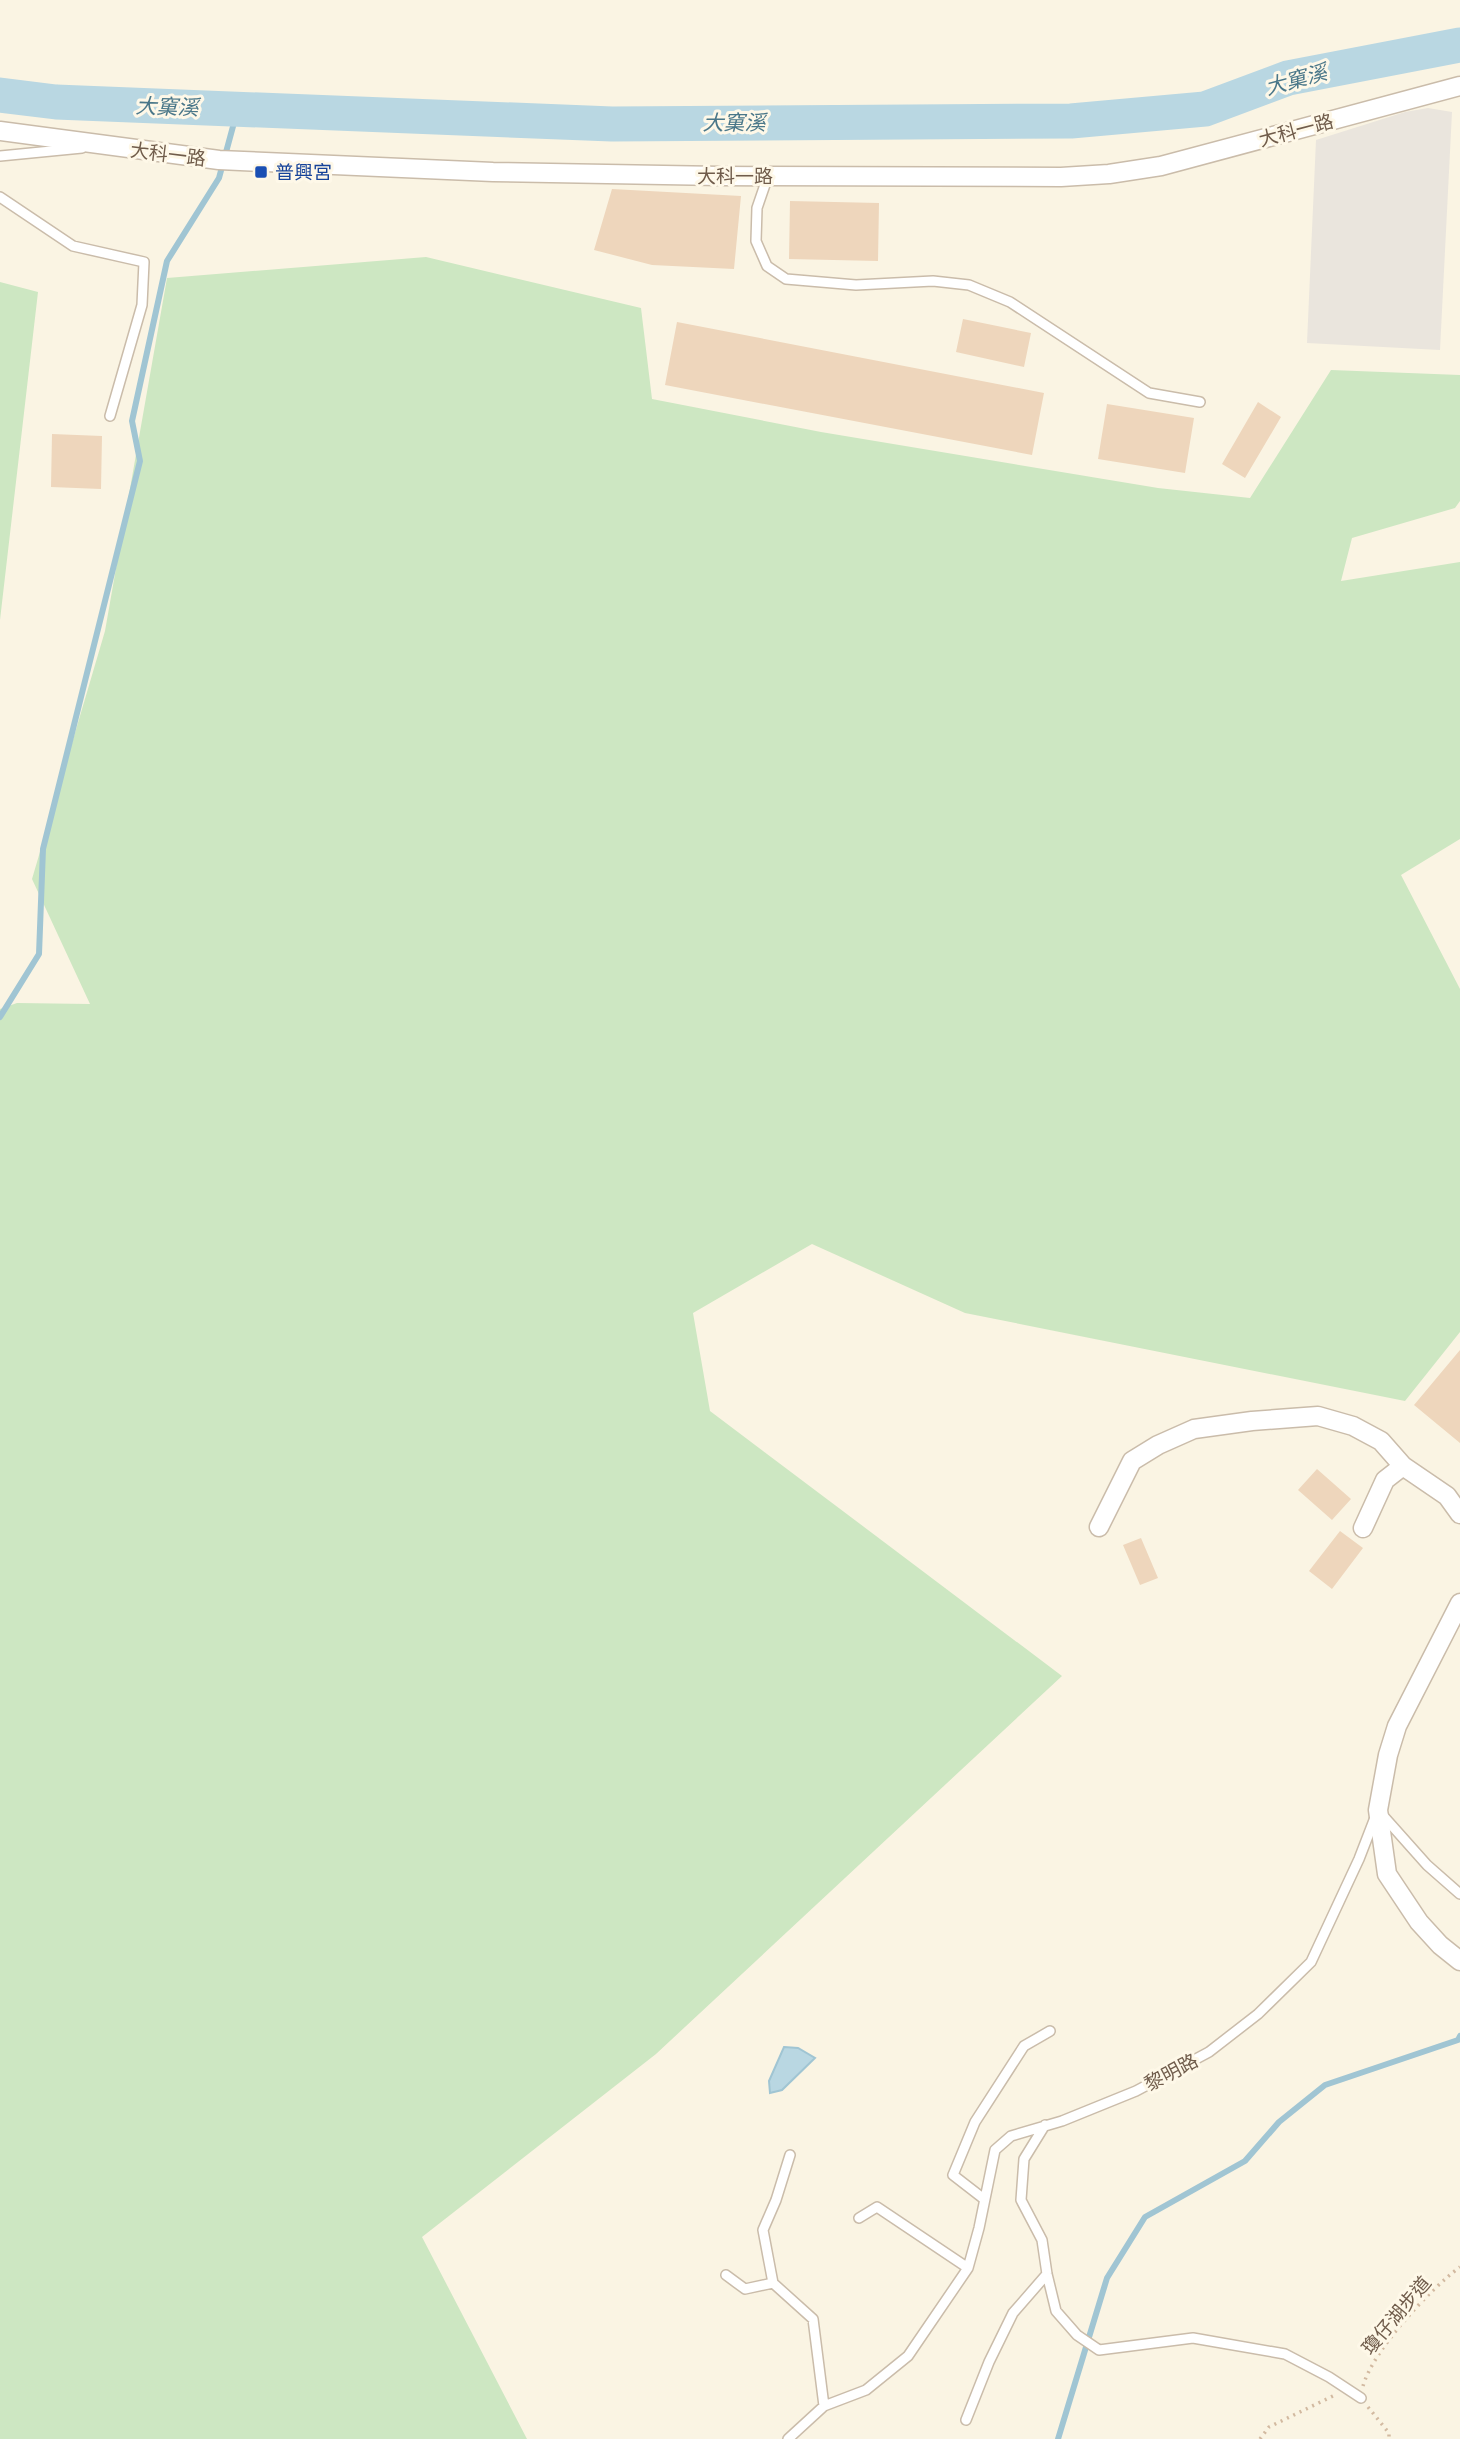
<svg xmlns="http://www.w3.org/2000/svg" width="1460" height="2439" font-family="Inter,'Noto Sans TC',sans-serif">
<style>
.industrial{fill:#eae5dd}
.green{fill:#cde7c2}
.water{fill:#b9d7e2;stroke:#a0c5d3;stroke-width:2}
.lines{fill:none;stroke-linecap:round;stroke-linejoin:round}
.stream{stroke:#a0c5d3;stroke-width:6}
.river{stroke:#b9d7e2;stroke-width:35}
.building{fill:#eed6bc}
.lane-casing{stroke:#cabcaa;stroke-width:12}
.street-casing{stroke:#cabcaa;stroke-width:21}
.path{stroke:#d2b9a0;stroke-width:3.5;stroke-dasharray:2 5;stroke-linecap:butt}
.lane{stroke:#fff;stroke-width:9}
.street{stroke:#fff;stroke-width:18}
.transit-dot{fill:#1a4fb4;stroke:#fef8e8;stroke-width:2.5}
.labels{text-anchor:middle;stroke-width:6;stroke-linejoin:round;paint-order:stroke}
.street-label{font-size:19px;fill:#705c4b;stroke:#fef8e8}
.transit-label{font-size:19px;fill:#164399;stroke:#fef8e8;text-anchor:start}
.water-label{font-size:21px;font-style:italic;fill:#4a7789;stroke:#fef8e8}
</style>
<rect width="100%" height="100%" fill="#faf4e3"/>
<path class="industrial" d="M1428,108L1452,112L1440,350L1307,343L1316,140L1405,112Z"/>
<path class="green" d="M426,257L641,308L652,399L821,432L1158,488L1250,498L1331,370L1460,375V501L1455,508L1352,538L1341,581L1460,562V839L1401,875L1460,989V1332L1405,1401L965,1313L812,1244L693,1313L710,1411L1062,1676L656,2054L422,2237L527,2439H0V1009L17,1003L90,1004L32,879L105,631L167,278Z
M0,282L38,292L0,620Z"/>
<path class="water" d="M784,2047L798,2048L815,2058L782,2090L770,2093L769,2081Z"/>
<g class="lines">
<path class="stream" d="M0,1017L39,954L43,849L140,461L132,421L167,261L219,178L238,108
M1058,2439L1107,2278L1145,2217L1245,2161L1279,2122L1325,2085L1458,2040L1460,2036"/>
<path class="river" d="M0,95L56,102L612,124L1071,121L1205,109L1288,78L1460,45"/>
</g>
<path class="building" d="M612,189L741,196L734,269L652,265L594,250Z
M790,201L879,203L878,261L789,259Z
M963,319L1031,333L1024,367L956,352Z
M677,322L1044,393L1032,455L665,385Z
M1258,402L1281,417L1245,478L1222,464Z
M1107,404L1194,418L1185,473L1098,459Z
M52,434L102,436L101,489L51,487Z
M1460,1350V1443L1414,1405Z
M1317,1469L1351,1499L1332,1520L1298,1490Z
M1340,1531L1363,1548L1332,1589L1309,1571Z
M1141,1538L1158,1578L1140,1585L1123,1545Z"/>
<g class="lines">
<g class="lane-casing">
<path id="lane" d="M0,156L82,148
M768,176L757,208L756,241L767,266L786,279L856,285L933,281L969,285L1010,302L1149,393L1200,402
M0,197L73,246L144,262L142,305L110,416
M1045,2125L1024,2159L1021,2200L1042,2240L1047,2274L1056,2311L1077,2335L1099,2350L1193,2338L1285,2354L1329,2377L1361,2398
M790,2155L776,2200L763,2230L773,2283L813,2319L824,2406
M984,2199L953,2175L975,2122L1024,2046L1050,2031
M859,2218L877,2207L968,2268
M726,2275L745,2289L773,2283
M966,2420L989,2362L1013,2313L1047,2274
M788,2439L824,2406L866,2390L908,2356L968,2268L979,2228L995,2150L1011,2136L1062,2121L1136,2091L1209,2052L1258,2014L1311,1962L1359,1859L1378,1810L1427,1865L1460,1894"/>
</g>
<g class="street-casing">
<path id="street" d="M0,131L219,160L493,172L720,176L1061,177L1109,174L1161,166L1460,86
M1099,1527L1132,1461L1158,1445L1194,1429L1252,1421L1318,1416L1353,1426L1381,1441L1403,1466L1447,1496L1460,1514
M1363,1528L1385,1480L1403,1466
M1460,1603L1397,1726L1388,1755L1378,1810L1387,1874L1419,1922L1440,1945L1460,1961"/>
</g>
<path class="path" d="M1363,2386C1373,2350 1430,2289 1460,2267
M1368,2407L1389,2433V2439
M1260,2439L1269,2427L1335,2395"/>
<use href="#lane" class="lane"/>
<use href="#street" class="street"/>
</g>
<rect class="transit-dot" x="254" y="165" width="14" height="14" rx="3.5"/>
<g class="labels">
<g class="street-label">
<text transform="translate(1296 130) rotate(-15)" y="7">大科一路</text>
<text transform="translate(168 154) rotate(7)" y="7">大科一路</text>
<text x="735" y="183">大科一路</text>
<text transform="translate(1171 2072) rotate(-28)" y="7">黎明路</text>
<text transform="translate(1396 2315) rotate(-50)" y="7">瓊仔湖步道</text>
</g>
<g class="transit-label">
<text x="275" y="179">普興宮</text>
</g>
<g class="water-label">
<text transform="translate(1296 80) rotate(-15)" y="7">大窠溪</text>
<text transform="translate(167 107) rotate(2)" y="7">大窠溪</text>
<text x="734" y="130">大窠溪</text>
</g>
</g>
</svg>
